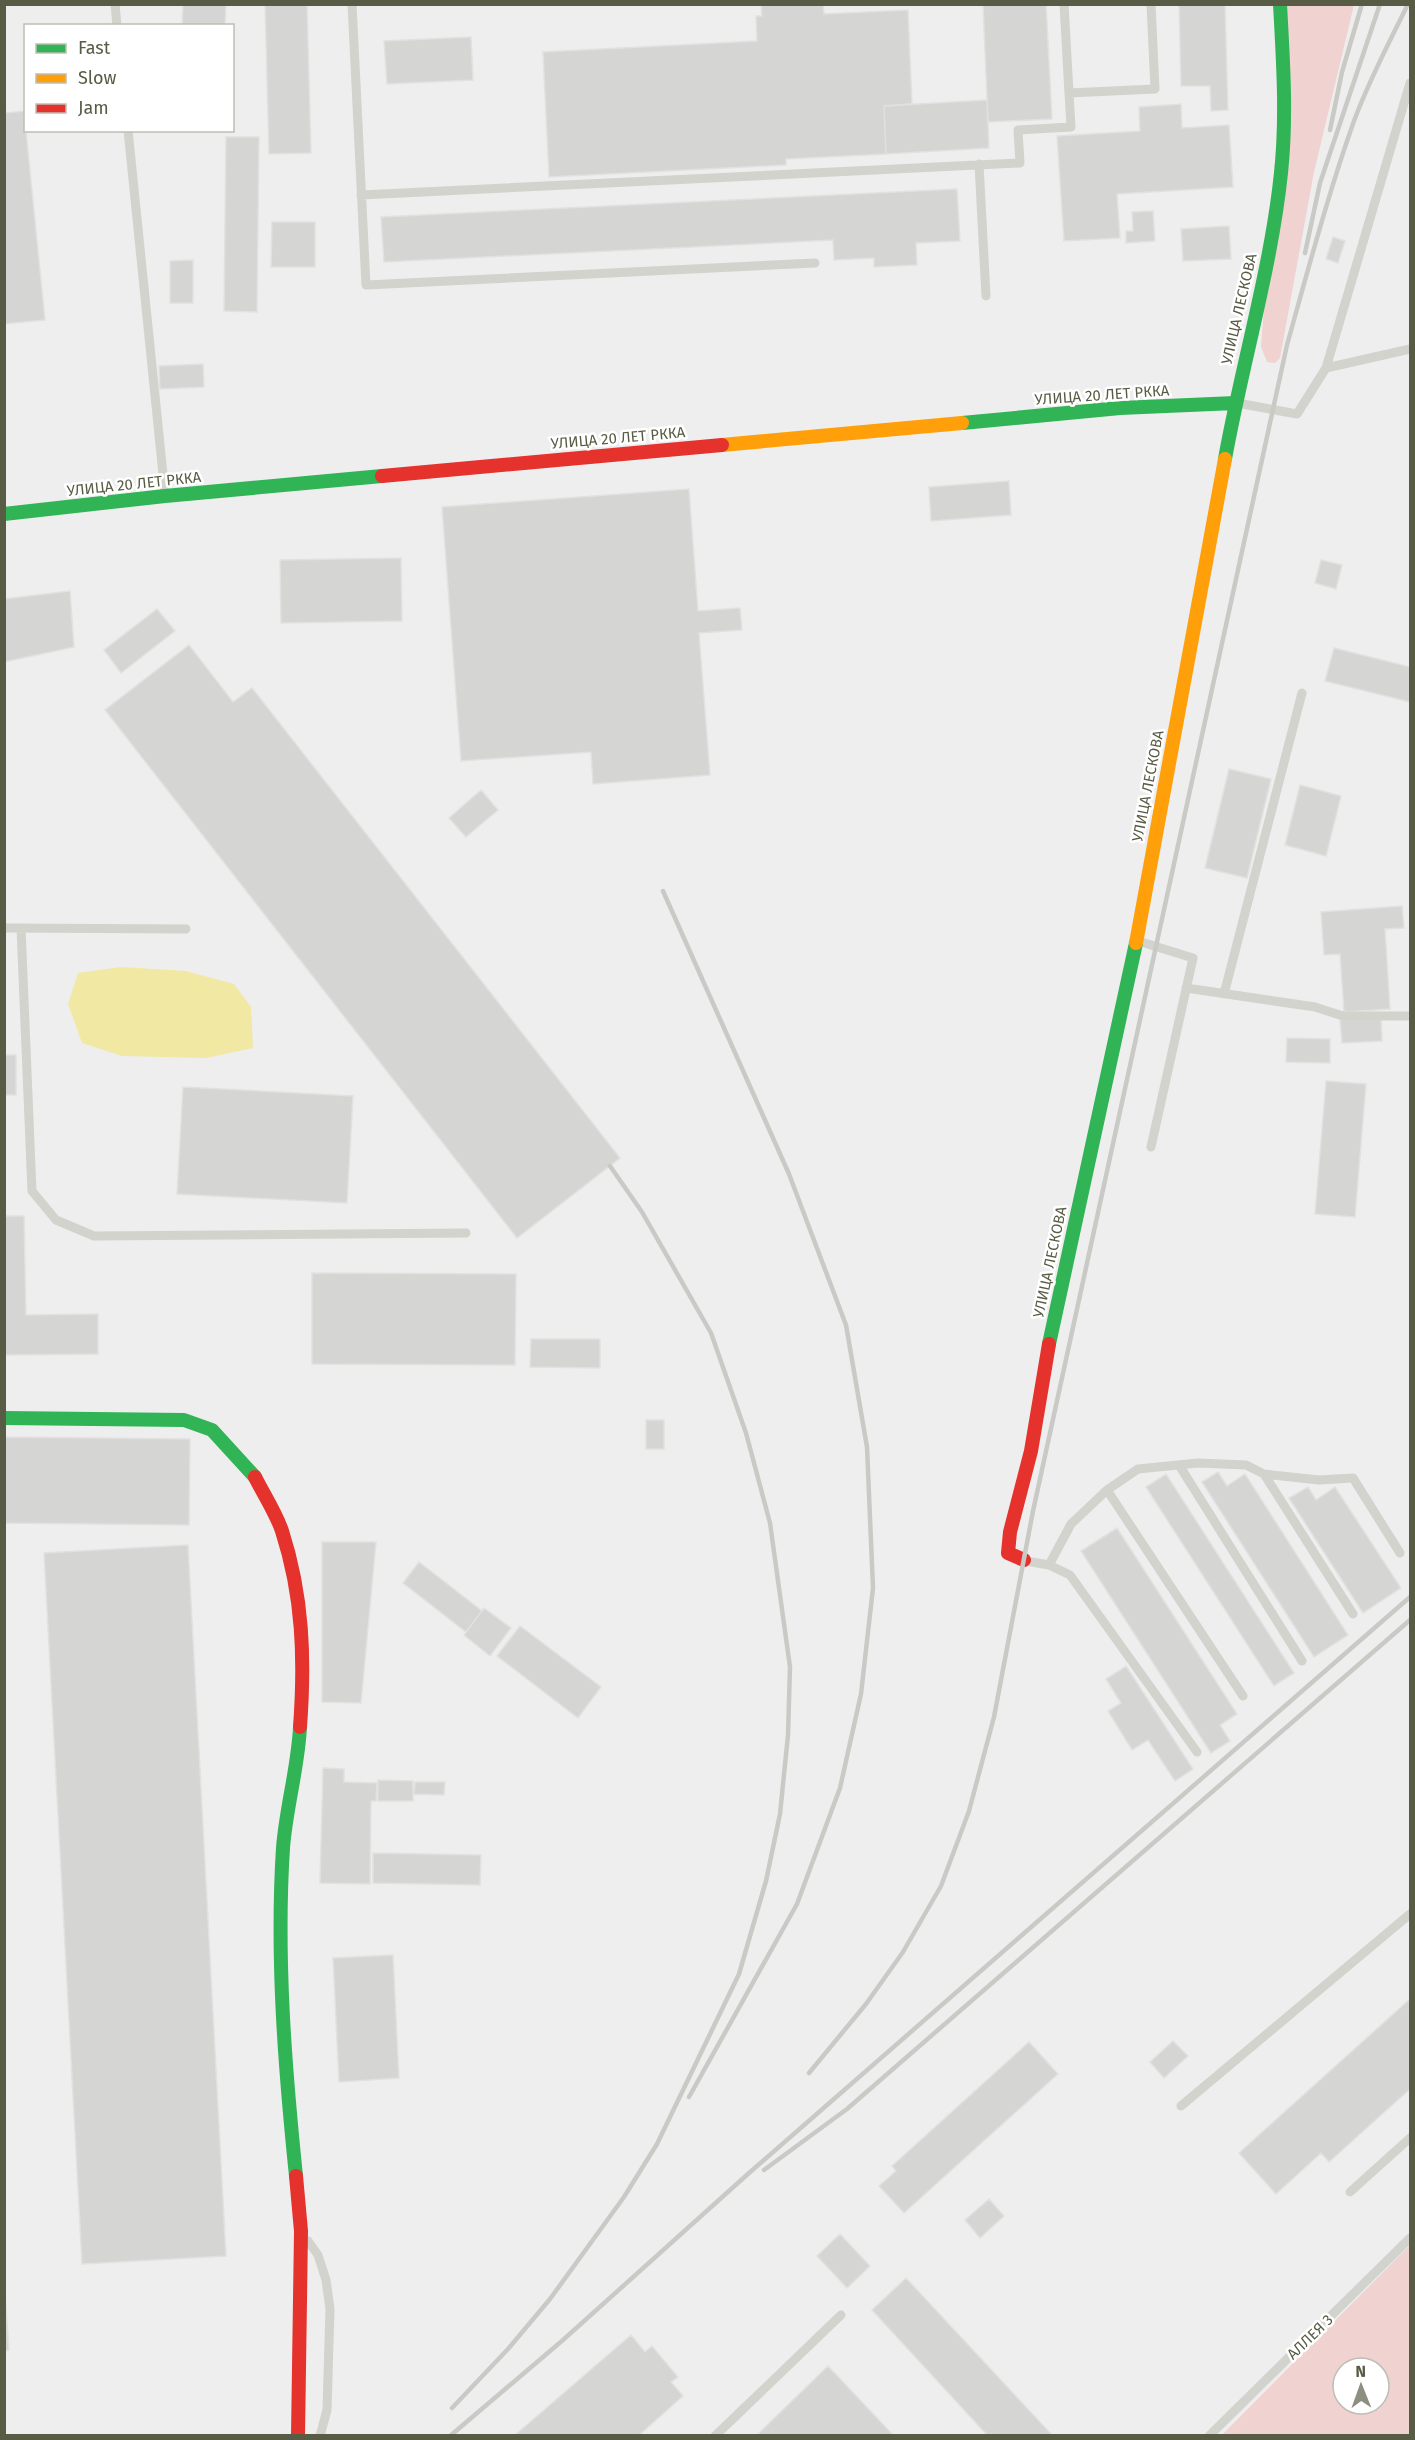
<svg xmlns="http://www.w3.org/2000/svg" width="1415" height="2440" font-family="'Fira Sans',sans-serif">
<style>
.green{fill:#f0d2d1;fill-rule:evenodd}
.water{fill:#f1e8a3}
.building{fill:#d5d6d3;stroke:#e1e1e0;stroke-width:1.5}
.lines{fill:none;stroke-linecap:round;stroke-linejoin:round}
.lane{stroke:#d1d3cc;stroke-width:9}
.fast{stroke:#30b455;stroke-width:14}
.slow{stroke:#ff9f0a;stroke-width:14}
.jam{stroke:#e5322d;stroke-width:14}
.rail{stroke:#c9cac5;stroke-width:4.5}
.labels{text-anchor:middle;stroke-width:5;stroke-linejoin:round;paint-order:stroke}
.street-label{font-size:15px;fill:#595c44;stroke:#fff}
</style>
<rect width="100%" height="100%" fill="#eeeeef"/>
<path class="green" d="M1287,5H1354L1314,172L1280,358L1275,363L1267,362L1261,347Z
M1410,2245V2435H1222ZM1343,2368H1379V2404H1343Z"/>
<path class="water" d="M121,967L186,971L234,984L251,1007L253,1048L206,1058L122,1056L82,1043L68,1004L78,973Z"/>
<path class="building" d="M183,4H226L225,26H182Z
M265,4H307L311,153L269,154Z
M761,4H823L824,14L908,10L912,104L884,106L886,154L786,159V165L549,177L543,52L757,41L756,16H762Z
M983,4H1046L1052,119L988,122Z
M1179,4H1225L1228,110L1211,111L1210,86H1181Z
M471,37L473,80L387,84L384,41Z
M987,100L989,148L886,154L884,106Z
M4,101L6,113L24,111L45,320L4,324Z
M1181,104L1182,128L1229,125L1233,187L1117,194L1120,238L1064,241L1057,136L1140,131L1139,107Z
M226,137H259L257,312L224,311Z
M957,189L960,241L916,243L917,265L874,267V258L834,260L833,240L384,262L381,217Z
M1153,211L1155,241L1126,243V231H1133L1132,212Z
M272,222H315V267H271Z
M1229,226L1231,259L1183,261L1181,229Z
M1333,237L1345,241L1338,263L1326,259Z
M193,260V303H170V261Z
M203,364L204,387L160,389L159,366Z
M1009,481L1011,515L931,521L929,487Z
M689,489L698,611L740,608L742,630L699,633L710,775L593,784L591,752L461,761L442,507Z
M401,558L402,621L281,623L280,560Z
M1321,560L1342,565L1336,589L1315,583Z
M70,591L74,647L4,662V599Z
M157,609L175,631L121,673L104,650Z
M189,645L233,702L252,688L620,1158L517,1238L105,710Z
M1334,648L1410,667V702L1325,681Z
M1229,769L1271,779L1247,878L1205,868Z
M1300,785L1341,796L1326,856L1285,845Z
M481,790L498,810L466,837L449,818Z
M1402,906L1404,928L1385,929L1390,1009L1344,1012L1340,954L1324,955L1321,912Z
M1381,1017L1382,1041L1342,1043L1340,1020Z
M1287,1038L1330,1039V1063L1286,1062Z
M4,1055H16V1095H4Z
M1326,1081L1366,1084L1355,1217L1315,1214Z
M183,1087L353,1096L347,1203L177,1194Z
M4,1216H24L26,1315L98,1314V1354L4,1355Z
M312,1273L516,1274L515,1365L312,1364Z
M531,1339H600V1368L530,1367Z
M646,1420H664V1449H646Z
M4,1437L190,1439L189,1525L4,1523Z
M1218,1472L1227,1486L1245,1474L1348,1635L1314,1657L1202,1482Z
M1166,1474L1294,1673L1274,1686L1146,1487Z
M1308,1487L1316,1500L1335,1487L1401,1588L1363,1613L1289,1498Z
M1117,1528L1237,1714L1220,1725L1230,1741L1211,1753L1081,1551Z
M322,1542H376L361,1703L322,1702Z
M188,1545L226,2256L82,2264L44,1553Z
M419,1562L482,1611L466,1632L403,1583Z
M484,1608L511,1628L490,1656L464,1635Z
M520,1626L601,1687L578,1718L497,1656Z
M1126,1666L1193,1769L1175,1781L1148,1740L1132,1750L1108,1711L1121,1703L1106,1679Z
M323,1768L344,1769V1782L377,1783L376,1801H371L370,1884L320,1883Z
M378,1780L413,1781V1801H378Z
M415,1782H445L444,1795L414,1794Z
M373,1853L481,1855L480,1885L373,1883Z
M393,1955L399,2078L339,2082L333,1958Z
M1410,1999V2089L1329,2162L1321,2153L1276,2194L1239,2153Z
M1173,2041L1188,2056L1164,2078L1150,2062Z
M1029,2042L1058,2074L904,2213L879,2186L896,2171L892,2166Z
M989,2199L1004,2216L980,2238L965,2220Z
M840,2234L870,2266L847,2288L817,2256Z
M906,2278L1053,2436H988L872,2310Z
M4,2282L9,2350L4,2351Z
M631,2335L645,2352L652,2346L678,2377L671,2382L683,2396L638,2436H514Z
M828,2366L894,2436H756Z"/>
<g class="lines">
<path class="lane" d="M115,4L117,26
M352,4L366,285L815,263
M1064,4L1069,93L1155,89L1151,4
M128,130L165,494
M979,164L986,296
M361,195L1020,163L1018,130L1071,127L1069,93
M1326,368L1410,349
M1237,403L1297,414L1326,368L1410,83
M4,928L186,929
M21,928L32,1191L56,1220L94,1236L466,1233
M1138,941L1193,958L1151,1147
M1186,988L1315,1007L1343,1016H1410
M1224,994L1302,693
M1179,1465L1302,1661
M1264,1474L1353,1614
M1107,1490L1243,1696
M1026,1561L1049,1565L1070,1575L1197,1752
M1049,1565L1071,1524L1107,1490L1138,1469L1198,1463L1246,1465L1264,1474L1319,1480L1353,1478L1400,1553
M1181,2106L1410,1914
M1350,2192L1410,2138
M308,2241L318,2255L326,2280L330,2309L327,2410L320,2436
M715,2436L841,2315
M1209,2436L1410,2238"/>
<path class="fast" d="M962,423L1120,408L1235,403
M1225,459C1242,364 1271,269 1281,173C1287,116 1283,60 1280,4
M4,514L165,496L382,476
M1049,1344L1136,943
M4,1418L184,1420L212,1430L255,1477
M296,2176C285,2069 276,1956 283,1848C286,1808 298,1768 300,1727"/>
<path class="slow" d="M722,445L962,423
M1136,943L1225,459"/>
<path class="jam" d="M382,476L722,445
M255,1477C264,1495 276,1513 282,1531C303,1596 305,1659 300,1727
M1024,1560L1008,1553L1010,1532L1031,1451L1049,1344
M296,2176L301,2231L298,2436"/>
<path class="rail" d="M1330,130L1342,72L1362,4
M1305,253L1320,183L1380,4
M663,891L789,1174L846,1325L867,1447L873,1588L861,1694L840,1788L797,1904L689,2097
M809,2073L866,2004L903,1952L941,1886L969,1811L994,1717L1033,1511L1287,345C1308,270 1328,194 1354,121C1369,80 1389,43 1408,4
M764,2170L847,2109L1410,1620
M452,2408L508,2349L550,2299L624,2197L657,2144L739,1974L766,1881L780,1814L788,1735L790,1667L770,1523L746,1433L711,1333L642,1212L610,1166
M450,2436L563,2340L749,2173L1410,1597"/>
</g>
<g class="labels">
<g class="street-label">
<text transform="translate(1239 309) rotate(-77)" y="5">УЛИЦА ЛЕСКОВА</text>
<text transform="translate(1102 395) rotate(-4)" y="5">УЛИЦА 20 ЛЕТ РККА</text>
<text transform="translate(618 438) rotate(-5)" y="5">УЛИЦА 20 ЛЕТ РККА</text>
<text transform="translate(134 484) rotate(-6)" y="5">УЛИЦА 20 ЛЕТ РККА</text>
<text transform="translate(1148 786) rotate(-79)" y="5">УЛИЦА ЛЕСКОВА</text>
<text transform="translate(1050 1262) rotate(-78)" y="5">УЛИЦА ЛЕСКОВА</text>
<text transform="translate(1310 2337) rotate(-44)" y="5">АЛЛЕЯ 3</text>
</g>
</g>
<rect width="1415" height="2440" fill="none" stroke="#595c44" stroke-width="12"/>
<rect x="24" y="24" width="210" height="108" fill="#ffffff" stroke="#bdbeb4" stroke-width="1.5"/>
<rect x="36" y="44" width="30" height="9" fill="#30b455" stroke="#bdbeb4" stroke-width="1.5"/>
<text x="78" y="54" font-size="18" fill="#595c44">Fast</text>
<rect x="36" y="74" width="30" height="9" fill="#ff9f0a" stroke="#bdbeb4" stroke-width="1.5"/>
<text x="78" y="84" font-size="18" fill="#595c44">Slow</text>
<rect x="36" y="104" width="30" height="9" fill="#e5322d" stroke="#bdbeb4" stroke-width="1.5"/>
<text x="78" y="114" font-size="18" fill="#595c44">Jam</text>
<g transform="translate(1361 2386) rotate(359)"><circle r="28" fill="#ffffff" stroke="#bdbeb4" stroke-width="1.5"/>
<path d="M0-4.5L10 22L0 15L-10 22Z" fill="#8d8f80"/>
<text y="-9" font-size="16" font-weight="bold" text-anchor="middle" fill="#595c44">N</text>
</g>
</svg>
